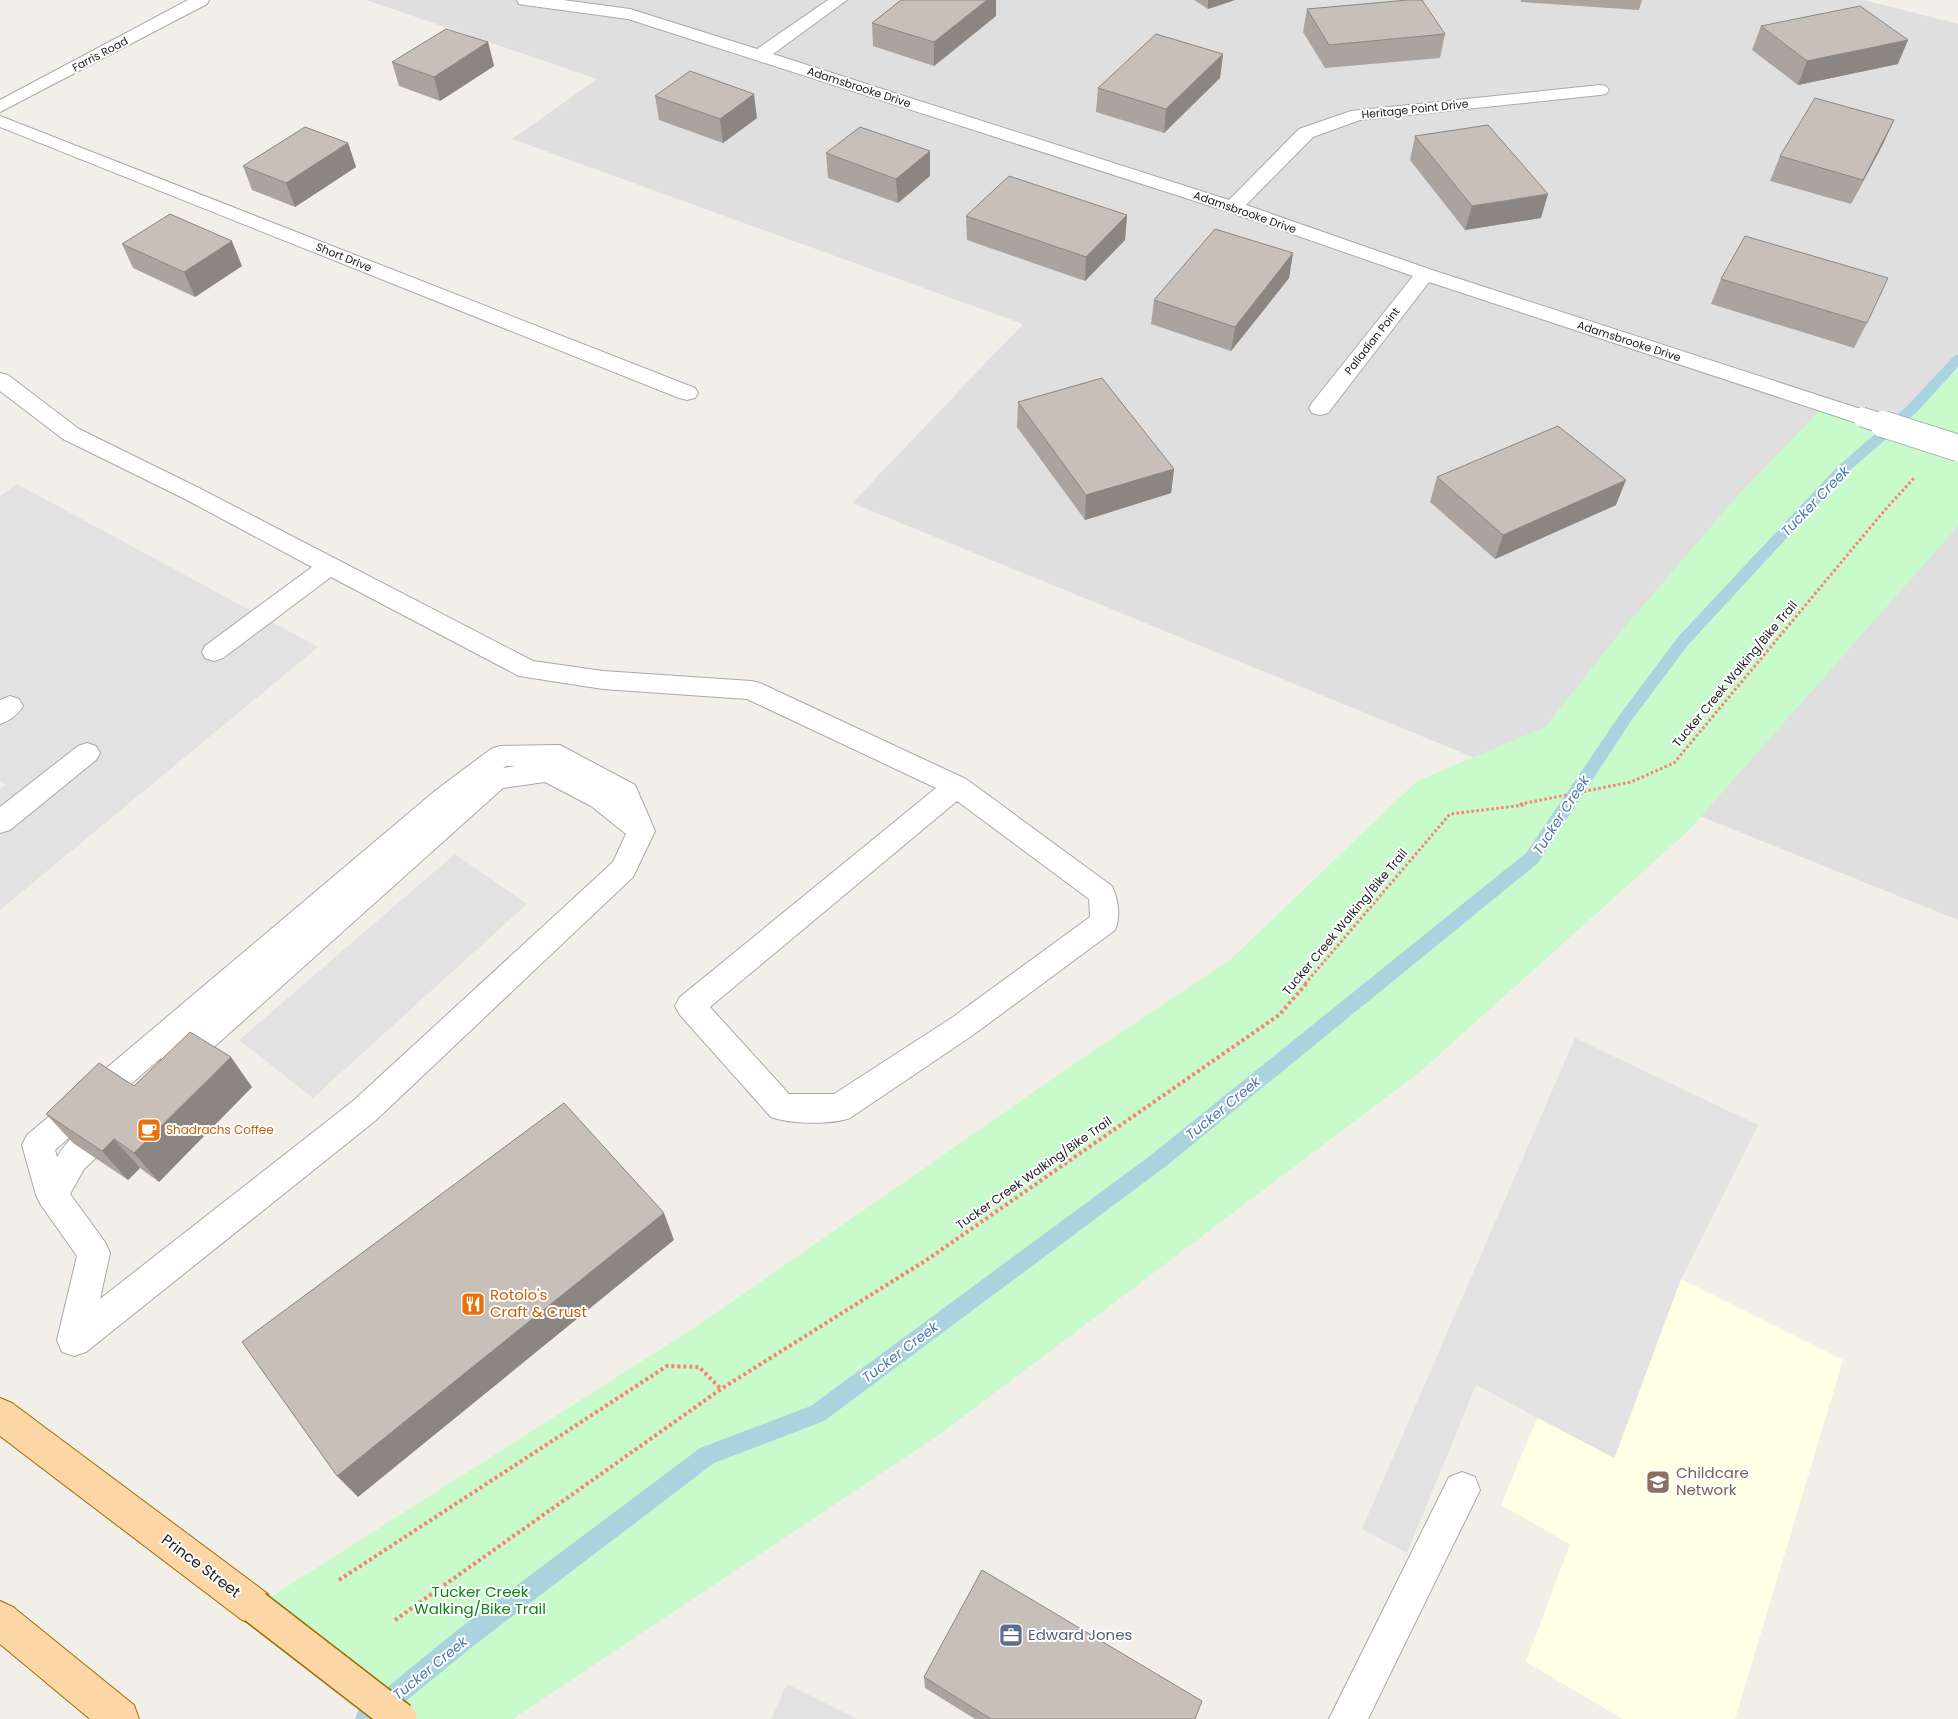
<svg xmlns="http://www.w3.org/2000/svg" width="1958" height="1719" font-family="Poppins,sans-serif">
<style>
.residential{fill:#e0dfdf}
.education{fill:#ffffe5}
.park{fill:#c8facc}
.parking{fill:#e2e2e2}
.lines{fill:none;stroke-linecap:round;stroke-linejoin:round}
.stream{fill:#aad3df;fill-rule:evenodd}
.minor-casing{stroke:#a9a9a9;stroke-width:2}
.major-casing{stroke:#a06b00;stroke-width:2}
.path-far1{stroke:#fa8072;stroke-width:3;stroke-dasharray:2.5 2.5;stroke-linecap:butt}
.path{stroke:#fa8072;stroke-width:4;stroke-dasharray:3 3;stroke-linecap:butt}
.minor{fill:#fff;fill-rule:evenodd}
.major{fill:#fcd6a4;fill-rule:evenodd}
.minor-bridge-far1-casing{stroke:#a9a9a9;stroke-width:21;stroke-linecap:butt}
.minor-bridge-casing{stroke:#a9a9a9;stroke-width:28;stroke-linecap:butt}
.major-bridge-casing{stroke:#a06b00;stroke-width:36;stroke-linecap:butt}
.minor-bridge-far1{stroke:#fff;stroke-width:19}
.minor-bridge{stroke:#fff;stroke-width:26}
.major-bridge{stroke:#fcd6a4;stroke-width:33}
.wall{fill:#aba49e}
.shaded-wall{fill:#8b8681}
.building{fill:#c7bfb8;stroke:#8b8681}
.labels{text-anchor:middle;stroke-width:4;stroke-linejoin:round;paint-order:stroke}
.far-street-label{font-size:11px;fill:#222;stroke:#fff}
.street-label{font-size:12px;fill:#222;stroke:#fff}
.food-label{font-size:12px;fill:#c56008;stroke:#fff;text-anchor:start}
.water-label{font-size:14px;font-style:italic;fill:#4a7aab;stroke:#fff}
.near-food-label{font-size:15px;fill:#c56008;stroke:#fff;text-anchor:start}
.near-education-label{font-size:15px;fill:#785e54;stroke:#fff;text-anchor:start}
.near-street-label{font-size:15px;fill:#222;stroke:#fff}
.near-park-label{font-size:15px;fill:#0c8416;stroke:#fff}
.near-service-label{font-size:15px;fill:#4e5e75;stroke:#fff;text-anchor:start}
</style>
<rect width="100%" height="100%" fill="#f2efe9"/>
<path class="residential" d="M366,0H1863L1958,24V920L1588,771L1519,776L852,503L1023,324L512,139L597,79Z"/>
<path class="education" d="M1681,1279L1843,1360L1735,1719H1623L1526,1662L1570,1544L1501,1505L1538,1416L1615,1458Z"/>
<path class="park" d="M1958,357V526L1688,831L1421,1071L936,1437L513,1719H400L255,1607L697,1326L1084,1057L1230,960L1417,781L1545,727L1623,629L1739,494L1825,405L1887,425Z"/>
<path class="parking" d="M17,484L318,647L0,910V789L6,785L0,781V496Z
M455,854L527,904L313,1098L239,1040Z
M1575,1038L1758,1125L1681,1279L1614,1458L1476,1385L1407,1553L1362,1529Z
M787,1684L857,1719H771Z"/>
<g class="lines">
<path class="stream" d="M1958,355V367L1916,413L1847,473L1688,645L1631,721L1538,863L1165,1167L824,1421L714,1463L472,1647L384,1719H355L358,1711L456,1631L700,1448L811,1406L1151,1155L1526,853L1621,713L1678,637L1837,467L1906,407L1954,356Z"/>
<g class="minor-casing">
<path id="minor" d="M188,0H209L207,4L0,112V100Z
M517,0H563L630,9L757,49L828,0H847L773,54L1229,200L1299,129L1351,111L1600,85L1606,86L1609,90L1606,94L1600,95L1360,120L1313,137L1246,205L1432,270L1870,412L1873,417L1870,422L1862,424L1854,422L1429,282L1328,413L1320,415L1312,413L1309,408L1312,403L1413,276L1226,211L628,19L525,5L519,4Z
M0,116L695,388L698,393L695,398L687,400L679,398L0,127Z
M0,373L8,375L79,429L199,488L533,661L603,671L751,681L760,683L966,779L1112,886C1118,899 1121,917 1115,930L973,1035L850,1118C831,1125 790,1124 771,1117L680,1015L675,1006L680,997L936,788L747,699L603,689L519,676L331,577L223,658L214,661L205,658L202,652L205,646L312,567L183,498L63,439L0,391ZM957,801L1089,899L1090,917L953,1017L834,1094H789L710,1007Z
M10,696L19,699L23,706C17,716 10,720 0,724V700Z
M87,743L96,746L100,753L96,760L10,830L0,833V807L78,746Z
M560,745L635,785L655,831L633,877L375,1121L86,1352L74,1356L62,1352L57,1340L77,1256L41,1205L36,1195L22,1145L27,1135L436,790L491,749L500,746ZM506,766H516L503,768ZM545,782L591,806L626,834L613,862L353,1101L100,1299L110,1253L105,1242L70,1194L84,1169L121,1134L125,1124L121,1114L110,1110C91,1117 68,1139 57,1157L55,1150L162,1057L159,1064L163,1073L174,1077L185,1073L503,788Z
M1462,1472L1475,1477L1480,1490L1368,1719H1329L1449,1477Z"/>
</g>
<g class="major-casing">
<path id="major" d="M0,1398L12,1403L268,1594L273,1607L268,1620L255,1625L242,1620L0,1436Z
M0,1601L13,1607L134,1705L139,1719H90L0,1644Z"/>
</g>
<path class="path-far1" d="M1305,984L1450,814L1524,805L1521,804L1631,782L1674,763L1884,511L1915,477"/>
<path class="path" d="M339,1580L667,1366L699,1367L721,1389
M395,1620L721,1389L928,1259L1279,1015L1307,983"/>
<use href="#minor" class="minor"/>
<use href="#major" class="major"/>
<g class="minor-bridge-far1-casing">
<path id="minor-bridge-far1" d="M1862,417L1887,425"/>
</g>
<g class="minor-bridge-casing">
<path id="minor-bridge" d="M1883,424L1958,448"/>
</g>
<g class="major-bridge-casing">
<path id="major-bridge" d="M255,1607L400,1719"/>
</g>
<use href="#minor-bridge-far1" class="minor-bridge-far1"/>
<use href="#minor-bridge" class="minor-bridge"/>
<use href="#major-bridge" class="major-bridge"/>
</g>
<path class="wall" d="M901,0H996V16L934,66L873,46L872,23Z
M1194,0H1235L1208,9Z
M1521,0H1642L1639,10L1521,2Z
M1307,9L1445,34L1440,58L1325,68L1303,32Z
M1761,26L1898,64L1798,85L1752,50Z
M488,42L494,66L440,101L399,86L392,62Z
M1223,54L1220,78L1164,133L1096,112L1098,88Z
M655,96L757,118L723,143L659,120Z
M1894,120L1883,144L1851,204L1770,181L1780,156Z
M1415,136L1541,218L1465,230L1410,160Z
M348,143L356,167L295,207L252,190L243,166Z
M826,153L930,176L898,203L828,178Z
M1127,215L1125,240L1085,281L967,240L966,216Z
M122,244L242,266L195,297L133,268Z
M1293,253L1289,278L1231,351L1151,324L1154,300Z
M1721,279L1867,323L1854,348L1711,304Z
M1018,402L1174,469L1171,493L1085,520L1017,427Z
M1437,477L1616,505L1495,559L1430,502Z
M134,1086L252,1087L159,1182L140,1168L128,1180L73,1143L46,1114Z
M924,1677L1195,1719H975L925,1688Z"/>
<path class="shaded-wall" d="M987,0H996V16L934,66V42Z
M1208,0H1235L1208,9Z
M1908,40L1898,64L1798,85L1807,61Z
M488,42L494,66L440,101L434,77Z
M1223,54L1220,78L1164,133L1166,109Z
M754,94L757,118L723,143L720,119Z
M1894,120L1883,144L1851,204L1863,180Z
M348,143L356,167L295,207L286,183Z
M930,151V176L898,203L896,179Z
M1548,194L1541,218L1465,230L1472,206Z
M1127,215L1125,240L1085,281L1086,257Z
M232,241L242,266L195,297L184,272Z
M1293,253L1289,278L1231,351L1235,327Z
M1174,469L1171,493L1085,520L1086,495Z
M1626,480L1616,505L1495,559L1503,535Z
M231,1057L252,1087L159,1182L134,1153Z
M114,1139L140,1168L128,1180L102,1151Z
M664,1213L674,1240L358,1497L337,1476Z"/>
<path class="building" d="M901,0H987L934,42L872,23Z
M1408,0H1422L1445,34L1329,45L1307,9Z
M1860,6L1908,40L1807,61L1761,26Z
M446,29L488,42L434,77L392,62Z
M1156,34L1223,54L1166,109L1098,88Z
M690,71L754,94L720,119L655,96Z
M1815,98L1894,120L1863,180L1780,156Z
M1488,125L1548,194L1472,206L1415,136Z
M305,127L348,143L286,183L243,166Z
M860,127L930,151L896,179L826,153Z
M1009,176L1127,215L1086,257L966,216Z
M170,214L232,241L184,272L122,244Z
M1215,229L1293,253L1235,327L1154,300Z
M1745,236L1888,278L1867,323L1721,279Z
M1102,378L1174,469L1086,495L1018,402Z
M1558,426L1626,480L1503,535L1437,477Z
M190,1032L231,1057L134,1153L114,1139L102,1151L46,1114L99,1063L134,1086Z
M564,1103L664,1213L337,1476L242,1342Z
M982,1570L1202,1701L1195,1719H991L924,1677Z"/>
<defs>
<g id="cafe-square" transform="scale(1.25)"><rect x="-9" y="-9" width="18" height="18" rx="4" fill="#e8710a" stroke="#fff"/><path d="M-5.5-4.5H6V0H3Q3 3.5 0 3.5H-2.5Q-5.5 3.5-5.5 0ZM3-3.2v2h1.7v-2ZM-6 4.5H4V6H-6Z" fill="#fff"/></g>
<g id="restaurant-square" transform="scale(1.25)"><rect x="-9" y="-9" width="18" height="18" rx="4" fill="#e8710a" stroke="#fff"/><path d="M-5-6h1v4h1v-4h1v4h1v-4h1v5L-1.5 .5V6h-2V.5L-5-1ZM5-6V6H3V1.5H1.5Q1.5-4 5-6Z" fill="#fff"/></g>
<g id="school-square" transform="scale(1.25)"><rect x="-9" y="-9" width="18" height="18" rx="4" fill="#8d6e63" stroke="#fff"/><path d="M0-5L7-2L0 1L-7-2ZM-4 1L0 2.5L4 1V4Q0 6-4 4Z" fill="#fff"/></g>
<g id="office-square" transform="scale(1.25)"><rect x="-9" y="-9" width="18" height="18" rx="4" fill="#5c6f8a" stroke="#fff"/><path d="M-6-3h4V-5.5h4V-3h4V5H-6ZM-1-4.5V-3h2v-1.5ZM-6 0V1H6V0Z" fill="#fff"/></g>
</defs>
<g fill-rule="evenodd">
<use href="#cafe-square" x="149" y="1130"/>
<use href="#restaurant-square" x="473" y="1304"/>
<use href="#school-square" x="1658" y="1482"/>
<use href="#office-square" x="1011" y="1635"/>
</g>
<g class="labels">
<g class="far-street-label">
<text transform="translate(100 54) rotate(-28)" y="4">Farris Road</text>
<text transform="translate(859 87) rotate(18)" y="4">Adamsbrooke Drive</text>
<text transform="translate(1415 109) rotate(-6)" y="4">Heritage Point Drive</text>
<text transform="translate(1245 212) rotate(19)" y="4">Adamsbrooke Drive</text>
<text transform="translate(344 257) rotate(22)" y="4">Short Drive</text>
<text transform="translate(1372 341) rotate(-52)" y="4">Palladian Point</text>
<text transform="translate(1629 341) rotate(18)" y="4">Adamsbrooke Drive</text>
</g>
<g class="street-label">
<text transform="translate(1735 674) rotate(-50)" y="4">Tucker Creek Walking/Bike Trail</text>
<text transform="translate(1345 922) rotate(-50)" y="4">Tucker Creek Walking/Bike Trail</text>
<text transform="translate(1034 1173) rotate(-35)" y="4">Tucker Creek Walking/Bike Trail</text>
</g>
<g class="food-label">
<text x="166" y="1134">Shadrachs Coffee</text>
</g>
<g class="water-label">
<text transform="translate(1815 501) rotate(-46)" y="5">Tucker Creek</text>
<text transform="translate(1561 815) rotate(-57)" y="5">Tucker Creek</text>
<text transform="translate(1223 1108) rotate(-39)" y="5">Tucker Creek</text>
<text transform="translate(900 1352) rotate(-37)" y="5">Tucker Creek</text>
<text transform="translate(430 1668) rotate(-39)" y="5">Tucker Creek</text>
</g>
<g class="near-food-label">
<text x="490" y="1300">Rotolo's<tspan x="490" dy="17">Craft &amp; Crust</tspan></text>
</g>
<g class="near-education-label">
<text x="1676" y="1478">Childcare<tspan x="1676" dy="17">Network</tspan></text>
</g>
<g class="near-street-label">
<text transform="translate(201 1566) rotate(37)" y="5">Prince Street</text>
</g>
<g class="near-park-label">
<text x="480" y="1597">Tucker Creek<tspan x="480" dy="17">Walking/Bike Trail</tspan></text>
</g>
<g class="near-service-label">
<text x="1028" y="1640">Edward Jones</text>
</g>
</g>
</svg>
